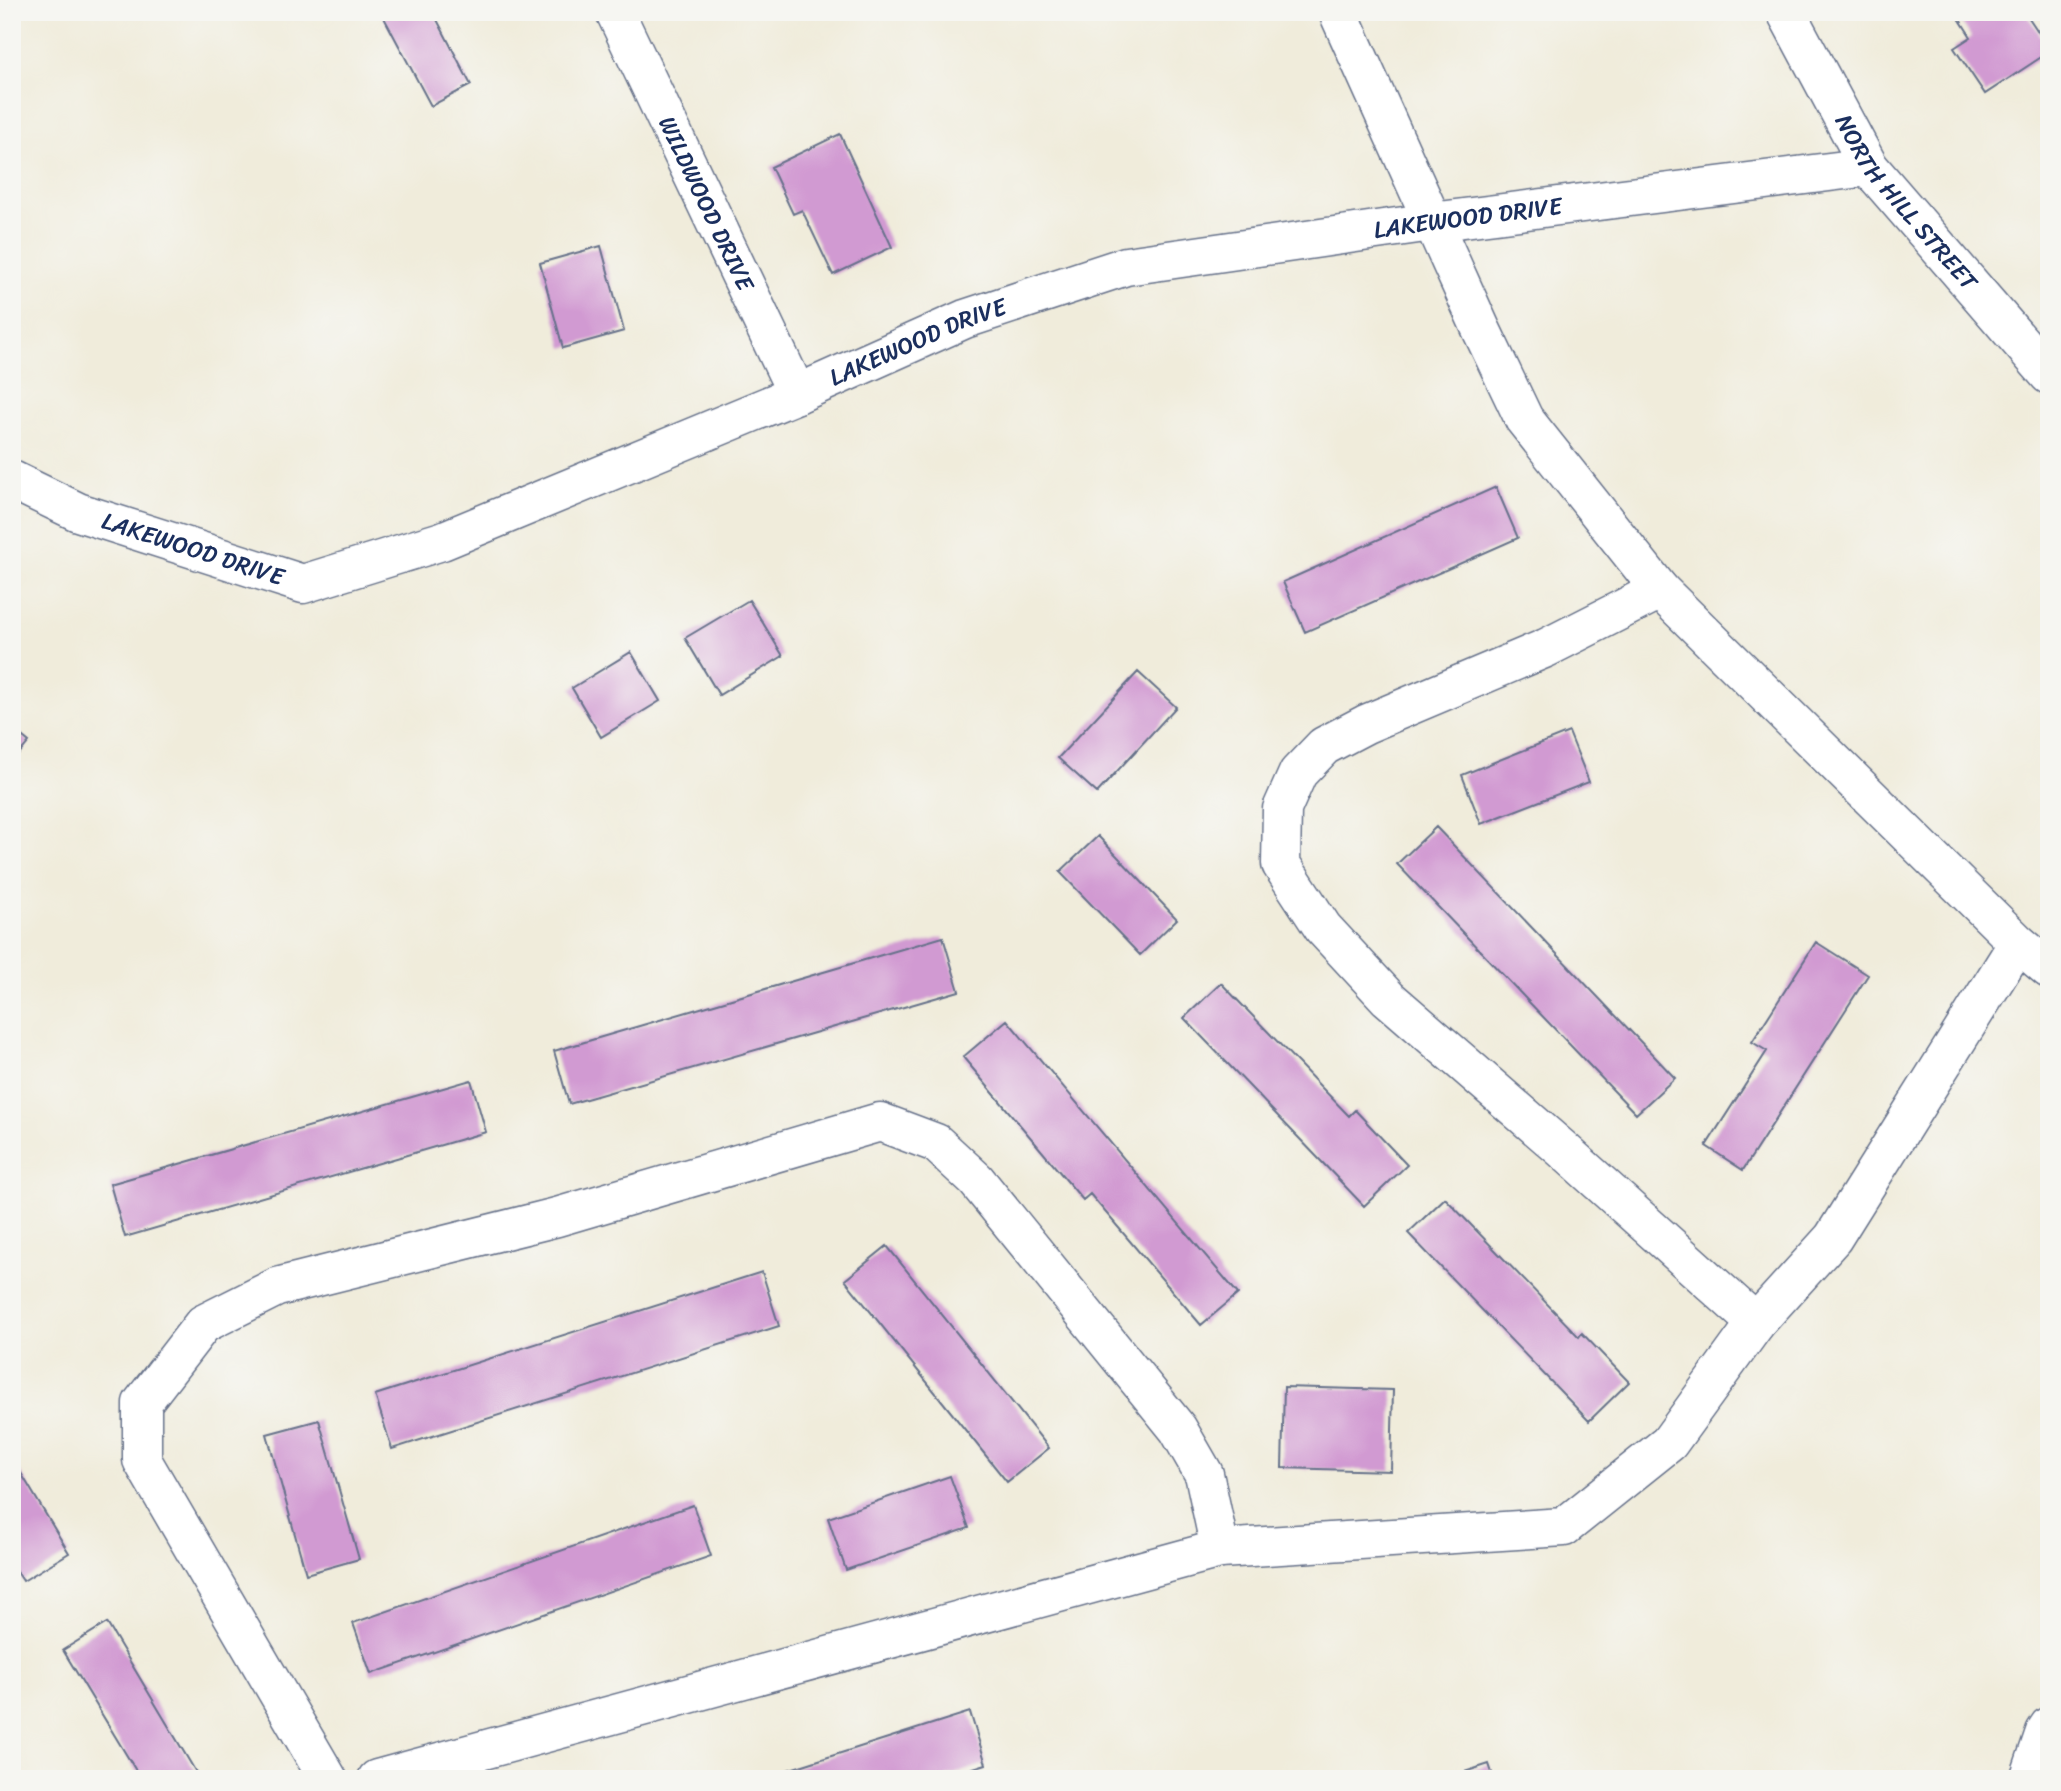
<svg xmlns="http://www.w3.org/2000/svg" width="2061" height="1791" font-family="Sriracha,sans-serif">
<style>
.building{fill:#d19ad2}
.lines{fill:none;stroke-linecap:round;stroke-linejoin:round}
.minor-casing{stroke:#66718a;stroke-width:41}
.minor{stroke:#fff;stroke-width:38}
.labels{text-anchor:middle;stroke-width:7;stroke-linejoin:round;paint-order:stroke}
.street-label{font-size:24px;fill:#1b2f5e;stroke:#f6f6f2}
</style>
<rect width="100%" height="100%" fill="#f6f6f2"/>
<filter id="ink" filterUnits="userSpaceOnUse"><feTurbulence type="fractalNoise" baseFrequency=".0143" numOctaves="2"/><feDisplacementMap in="SourceGraphic" scale="14" xChannelSelector="R" yChannelSelector="G"/><feConvolveMatrix kernelMatrix="1 2 1 2 8 2 1 2 1" color-interpolation-filters="sRGB"/></filter>
<filter id="wash" filterUnits="userSpaceOnUse"><feTurbulence type="fractalNoise" baseFrequency=".00686" numOctaves="4" result="noise"/><feDisplacementMap in="SourceGraphic" scale="28" xChannelSelector="R" yChannelSelector="G"/><feGaussianBlur stdDeviation="1.57" result="paint"/><feColorMatrix in="noise" values="0 0 0 0 0 0 0 0 0 0 0 0 0 0 0 0 0 1.4 0 .05"/><feComposite in="paint" operator="in"/></filter>
<g filter="url(#wash)">
<rect width="100%" height="100%" fill="#f0ecdb"/>
<g id="blocks">
<path class="building" d="M381,12H433L471,85L431,106Z
M1955,12H2025L2049,48V52L1985,94L1954,48L1971,37Z
M840,134L892,247L833,275L802,210L793,214L771,167Z
M601,246L624,331L563,348L540,263Z
M1496,487L1518,538L1305,632L1283,582Z
M749,600L783,656L719,695L685,638Z
M631,652L660,701L601,737L572,688Z
M1138,672L1176,707L1097,793L1058,758Z
M12,728L29,742L12,762Z
M1569,732L1589,782L1481,824L1462,775Z
M1436,827L1675,1078L1636,1114L1397,864Z
M1098,836L1177,919L1140,955L1060,872Z
M943,937L959,991L569,1104L554,1051Z
M1816,942L1868,975L1743,1170L1706,1146L1767,1051L1752,1042Z
M1221,983L1349,1116L1355,1110L1407,1165L1364,1206L1184,1018Z
M1007,1020L1238,1294L1201,1325L1090,1194L1083,1200L963,1057Z
M471,1080L486,1132L125,1237L110,1184Z
M1445,1198L1579,1337L1582,1333L1629,1382L1589,1421L1408,1233Z
M887,1246L1049,1448L1007,1482L845,1280Z
M762,1272L779,1326L392,1449L375,1395Z
M1284,1387L1393,1390L1391,1471L1282,1468Z
M319,1420L359,1559L306,1574L267,1434Z
M12,1458L69,1553L23,1581L12,1564Z
M950,1476L969,1528L846,1570L828,1518Z
M693,1505L711,1556L371,1674L353,1623Z
M107,1623L200,1779H141L63,1650Z
M970,1712L986,1764L939,1779H759Z
M1489,1764L1494,1779H1446V1778Z"/>
</g>
</g>
<g filter="url(#ink)">
<use href="#blocks" fill-opacity="0" stroke="#66718a" stroke-width="2"/>
<g class="lines">
<g class="minor-casing">
<g id="minor">
<path id="s1" d="M615,12L797,394"/>
<path d="M1338,12L1481,329L1524,419L1660,590"/>
<path id="s2" d="M1786,12L1869,167L2049,375"/>
<path id="s3" d="M12,480L78,512L303,584L442,541L797,394L965,319L1126,266L1432,222L1869,167"/>
<path d="M1756,1323L1561,1148L1388,998L1323,928L1281,864L1282,809L1298,773L1324,746L1366,724L1546,648L1660,590L2018,943L2049,969"/>
<path d="M328,1779L142,1460V1403L203,1324L277,1287L557,1217L880,1122L936,1143L976,1180L1178,1429L1204,1474L1220,1549L1564,1527L1669,1443L1756,1323L1833,1238L2018,943"/>
<path d="M377,1779L1220,1549"/>
<path d="M2029,1779L2045,1732L2049,1726"/>
</g>
</g>
<use href="#minor" class="minor"/>
</g>
</g>
<g class="labels">
<g class="street-label">
<text dy="8" stroke="none"><textPath href="#s2" startOffset="226">NORTH HILL STREET</textPath></text>
<text dy="8" stroke="none"><textPath href="#s1" startOffset="212">WILDWOOD DRIVE</textPath></text>
<text dy="8" stroke="none"><textPath href="#s3" startOffset="1538">LAKEWOOD DRIVE</textPath></text>
<text dy="8" stroke="none"><textPath href="#s3" startOffset="971">LAKEWOOD DRIVE</textPath></text>
<text dy="8" stroke="none"><textPath href="#s3" startOffset="194">LAKEWOOD DRIVE</textPath></text>
</g>
</g>
<rect width="2061" height="1791" fill="none" stroke="#f6f6f2" stroke-width="42"/>
</svg>
